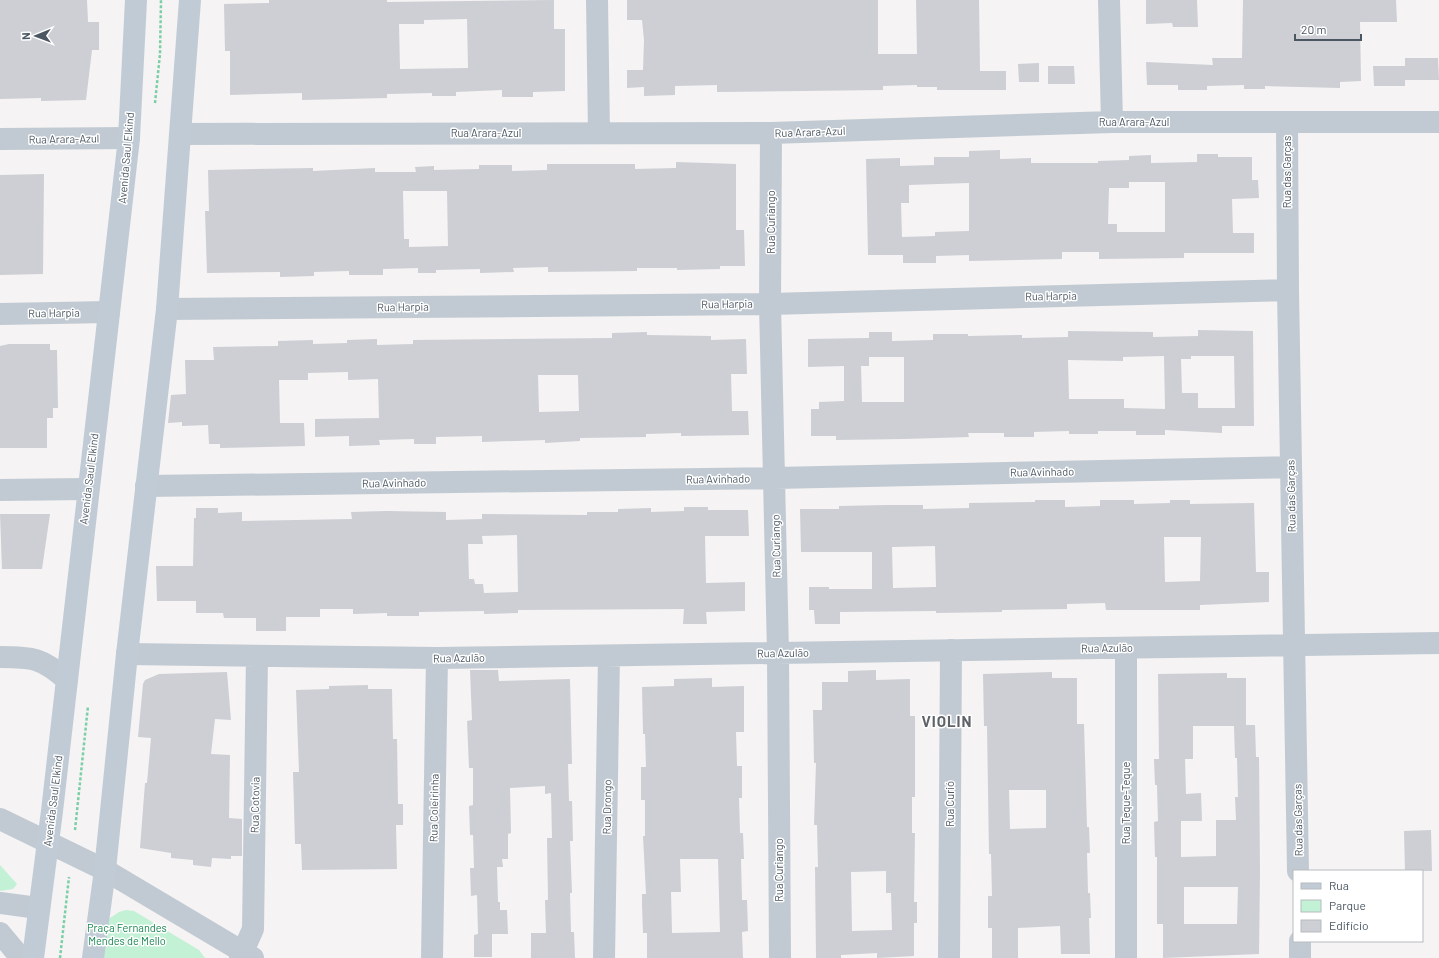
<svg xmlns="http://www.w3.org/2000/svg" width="1439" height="958" font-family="Barlow,sans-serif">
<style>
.green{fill:#c3f1d5}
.building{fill:#cdcfd5;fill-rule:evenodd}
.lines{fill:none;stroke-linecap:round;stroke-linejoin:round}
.path{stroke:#7ad0a6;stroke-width:2.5;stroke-dasharray:3 2;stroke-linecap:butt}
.minor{stroke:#c1cad2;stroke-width:22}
.secondary{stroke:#c1cbd6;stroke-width:22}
.labels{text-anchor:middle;stroke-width:3;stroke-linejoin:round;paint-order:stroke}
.street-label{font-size:11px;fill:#4a5661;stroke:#fff}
.park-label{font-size:11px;fill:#17864f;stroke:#fff}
.district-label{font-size:15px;font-weight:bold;letter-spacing:1px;fill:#5f6368;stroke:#fff}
</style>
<rect width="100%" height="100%" fill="#f5f3f3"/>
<path class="green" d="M0,865L17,884L13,889L0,891Z
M126,910L134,911L199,950L205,958H101L104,922L119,912Z"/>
<path class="building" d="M0,0H87L88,22H99V50H92L86,100L41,101V98L0,99Z
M269,0H387V2L554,0V29H565V91L533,92V97H502V90L456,92V96H432V93L387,94V98L302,100V93L230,95V51H225L224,4L269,3ZM467,19L468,68L400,69L399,24H424V20Z
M627,0H878V54H917L916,0H979L980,71H1006V90H937V87H917V85L883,86V90L717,92V85L675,86V95L644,96V87L627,88V70H643L644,40L642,20H627Z
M1146,0H1197L1198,27H1173L1172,23L1146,24Z
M1243,0H1396L1397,22H1360L1361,81L1340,82V88L1265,86V89H1244V85L1207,86V90H1178V85H1147L1146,62L1213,65L1212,58H1242Z
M1405,58H1438L1439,80H1405Z
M1039,63V82H1019L1018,64Z
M1048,66H1074L1075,84H1048Z
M1373,66H1405V86H1374Z
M1000,150V159L1031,158V163H1098V161L1129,160V156L1151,155V163L1197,162V154H1218V157H1252V180H1258L1259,198L1232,199L1233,233H1254V253H1184V258L1099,259V252H1062V259L969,261V255L936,256V263H903V255H868L866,159L900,158V166L934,165V157H969V151ZM1129,182H1165V232H1117V224H1108L1109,188H1129ZM969,183V231L935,232V236L902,237L901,203H909V185Z
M676,162L736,164V230H744L745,266H720V269L677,270V268H637V271L548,272V267L513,268L514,272L480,273V269L436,270V273H418V268L383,269V275H349V271L314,272V276L280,277V272L207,273L205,211H209L208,170L313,168V171L375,168V172H416L415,167L434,166V170L479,169V165H512V171L547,170V164H635V169L676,168ZM403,191H447L448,246L409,247V239H404Z
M44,174L43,274L0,275V175Z
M1198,330L1253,331L1254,426H1222V433L1165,430V435H1136V431H1098V434H1069V431L1034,432V437H1004V433H968L969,437L904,439L836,440V436H811V409H819V402L844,401V366L808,367V339L869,338V332H892V341L933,340V334H968V336L1022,335V338L1068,337V331L1153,332V337L1198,336ZM1164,356L1165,409L1124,408V399H1069L1068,360L1123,361V357ZM1191,356H1234L1235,408H1198V393H1182L1181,359H1191ZM869,357H904V402H862L861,366H869Z
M647,332V335L711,336V340L746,339L747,374H731L732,411H748L749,435L681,436V433L646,434V437L580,438V441L545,443V440L482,442V436L436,437V444H414V439L379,440L380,445L349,446V436L315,437V419L379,418L378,379L348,380V372L308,373V380H279L280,423H304L305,446L220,448V444H209L208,425L182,426V422L168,423L171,395L186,394L185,360H214L213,347L278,346V341L313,340V344L347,343V340L377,339V345L413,344V340L612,338V333ZM538,375H578L579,411L539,412Z
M9,344H50V350H57L58,408H53V418H47V448H0V346Z
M1035,500H1065V507L1100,506V500H1134V504L1170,503V500H1190V504L1254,503L1256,572H1269V602L1200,605V610H1106L1105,603L1067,604V609L1002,610V612L936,613V611L840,612V624H815L814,610H809V587H829V589H872V552H801L800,509H839V506L887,505H923V509L969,508V503L1035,502ZM1164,537H1201L1200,581L1165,582ZM935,546L936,587L893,588L892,547Z
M684,507H708V510H748L749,536H705L706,583L745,582V611L706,612L707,624H683L684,609L518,610V613L484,614V611L419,612V616H387V613L353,614V609H320V617H286V631H256V618H224L223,613H196V601H157L156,566H193L194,518H196V508H218V513L242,512V521L352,519L351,512L386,511L446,512V520L482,519V514L587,515V512H618V509L651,508V512L684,511ZM517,535L518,592L484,593L483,584H475L474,579H469L468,544H483L482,536Z
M0,514H50L42,569H2Z
M470,670H498L499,681L570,679L572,764H568L569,801H572L573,841H570L572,893H570L571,932H574L575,958H531V933H546L545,900H548L547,838H552L551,793L545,794V786L510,788L511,833L508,834V859H502L503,867H497L498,902H500V910H507L508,934H492V957H474V935L478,934L477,895L471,896L470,868H474L473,835H470L469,806L473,805V768H469L467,721L472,720Z
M876,670V680L910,679V716H915V797H912V833H915L914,902H917V923H914V956L877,958V953L841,955V958H816L815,867H818L817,825H814L816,763H814L813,710H822V682H848V671ZM886,871V893H891L892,930L852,931L851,872Z
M227,672L231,720L215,719L211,754L230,755L229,818L242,819V856H231V859L212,858L211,867L193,865V860L171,858V853L140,848L145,783H147L151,738L138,737L143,684L145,680L159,674Z
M1052,672V678H1077V724H1084L1087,827H1089L1090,853H1087L1088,893H1090L1091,918H1089L1090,954H1061L1060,926L1018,928V958H992V928H988V896H992L991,854H989L987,726H984L983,674ZM1009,790H1046V828L1010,829Z
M1227,673V678H1246V725H1255L1256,757H1259L1260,871L1259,954L1163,958V924H1157V857H1155L1154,822L1158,821L1157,785H1155L1154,759H1159L1158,674ZM1193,726H1234L1235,758H1237L1238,797H1235L1236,820H1216V856L1181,857V821H1202L1201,793L1186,794L1185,759H1193ZM1184,887H1238L1237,924H1184Z
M712,678V687L744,686V732H736L737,766H742V798H739L740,833H743L744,859H741L742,900H747L748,931L742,932L743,958H647V933H643L642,904V894H646L643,836H645V800H641V767H646L645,734H643L642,687L674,686V679ZM680,859H718L720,932L672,933L671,892H681Z
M368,685V689H392L393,739H397L398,804H403V825H396L397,869L302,870L301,844H295L294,807L293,772H299L296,690L329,689V686Z
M1431,830L1432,871H1405L1404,831Z"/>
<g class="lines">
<path class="path" d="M155,103L160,54L161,0
M75,830L88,706
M60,958L69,877"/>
<path class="minor" d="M597,0L599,133
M1109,0L1112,122
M1287,122L1288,290L1298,871
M771,133L770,304L778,653L780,958
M181,134L771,133L1112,122H1439
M0,139L129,138
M167,309L770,304L1288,290
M0,314L109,312
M146,486L775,478L1291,467
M0,490L87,489
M127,654L437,658L1439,643
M0,657C33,657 42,658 67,680
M0,819L105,870L253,958
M0,903L38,908
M0,933L21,958
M1300,941V958
M240,958L253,929L257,656
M432,958L437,658
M604,958L609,656
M949,958L951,650
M1126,958V648"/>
<path class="secondary" d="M33,958L52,811L129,138L136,0
M93,958L105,870L127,654L167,309L190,0"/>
</g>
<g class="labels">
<g class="street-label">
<text x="1134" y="126">Rua Arara-Azul</text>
<text transform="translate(810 132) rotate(-2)" y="4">Rua Arara-Azul</text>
<text x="486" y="137">Rua Arara-Azul</text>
<text transform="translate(64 139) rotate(-1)" y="4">Rua Arara-Azul</text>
<text transform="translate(126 158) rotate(-85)" y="4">Avenida Saul Elkind</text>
<text transform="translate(1287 172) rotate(-90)" y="4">Rua das Garças</text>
<text transform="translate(771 222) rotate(-90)" y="4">Rua Curiango</text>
<text transform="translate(1051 296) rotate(-1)" y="4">Rua Harpia</text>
<text transform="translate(727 304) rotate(-1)" y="4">Rua Harpia</text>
<text transform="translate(403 307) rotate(-1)" y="4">Rua Harpia</text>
<text transform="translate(54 313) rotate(-1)" y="4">Rua Harpia</text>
<text transform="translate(1042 472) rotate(-1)" y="4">Rua Avinhado</text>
<text transform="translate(89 479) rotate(-83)" y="4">Avenida Saul Elkind</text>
<text transform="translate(718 479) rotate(-1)" y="4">Rua Avinhado</text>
<text transform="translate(394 483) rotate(-1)" y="4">Rua Avinhado</text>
<text transform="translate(1291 496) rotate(-91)" y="4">Rua das Garças</text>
<text transform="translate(776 546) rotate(-91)" y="4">Rua Curiango</text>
<text transform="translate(1107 648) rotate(-1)" y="4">Rua Azulão</text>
<text transform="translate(783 653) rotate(-1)" y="4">Rua Azulão</text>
<text transform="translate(459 658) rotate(-1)" y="4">Rua Azulão</text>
<text transform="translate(53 801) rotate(-83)" y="4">Avenida Saul Elkind</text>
<text transform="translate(1126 803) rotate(-90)" y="4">Rua Teque-Teque</text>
<text transform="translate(950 804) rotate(-90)" y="4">Rua Curió</text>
<text transform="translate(255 805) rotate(-89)" y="4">Rua Cotovia</text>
<text transform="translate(607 807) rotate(-89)" y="4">Rua Drongo</text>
<text transform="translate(434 808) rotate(-89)" y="4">Rua Coleirinha</text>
<text transform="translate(1298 820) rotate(-91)" y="4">Rua das Garças</text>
<text transform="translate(779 870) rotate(-90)" y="4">Rua Curiango</text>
</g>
<g class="park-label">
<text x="127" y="932">Praça Fernandes<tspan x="127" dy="13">Mendes de Mello</tspan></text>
</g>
<g class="district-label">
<text x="947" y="727">VIOLIN</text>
</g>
</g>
<rect x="1293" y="870" width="130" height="72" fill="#ffffff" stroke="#b7bbc0"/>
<rect x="1301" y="883" width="20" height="6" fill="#c1cbd6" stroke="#b7bbc0"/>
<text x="1329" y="890" font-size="12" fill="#4a5661">Rua</text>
<rect x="1301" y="900" width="20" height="12" fill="#c3f1d5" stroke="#b7bbc0"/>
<text x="1329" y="910" font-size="12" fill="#4a5661">Parque</text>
<rect x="1301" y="920" width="20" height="12" fill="#cdcfd5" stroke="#b7bbc0"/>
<text x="1329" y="930" font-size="12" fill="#4a5661">Edifício</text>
<g transform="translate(36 36) rotate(269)" stroke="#ffffff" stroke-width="3" paint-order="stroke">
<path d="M0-3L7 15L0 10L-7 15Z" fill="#4a5661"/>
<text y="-6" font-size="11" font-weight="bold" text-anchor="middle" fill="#4a5661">N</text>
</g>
<path d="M1295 34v6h66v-6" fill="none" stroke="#4a5661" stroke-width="2"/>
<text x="1301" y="34" font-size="12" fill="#4a5661" stroke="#ffffff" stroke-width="3" paint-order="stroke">20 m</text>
</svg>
